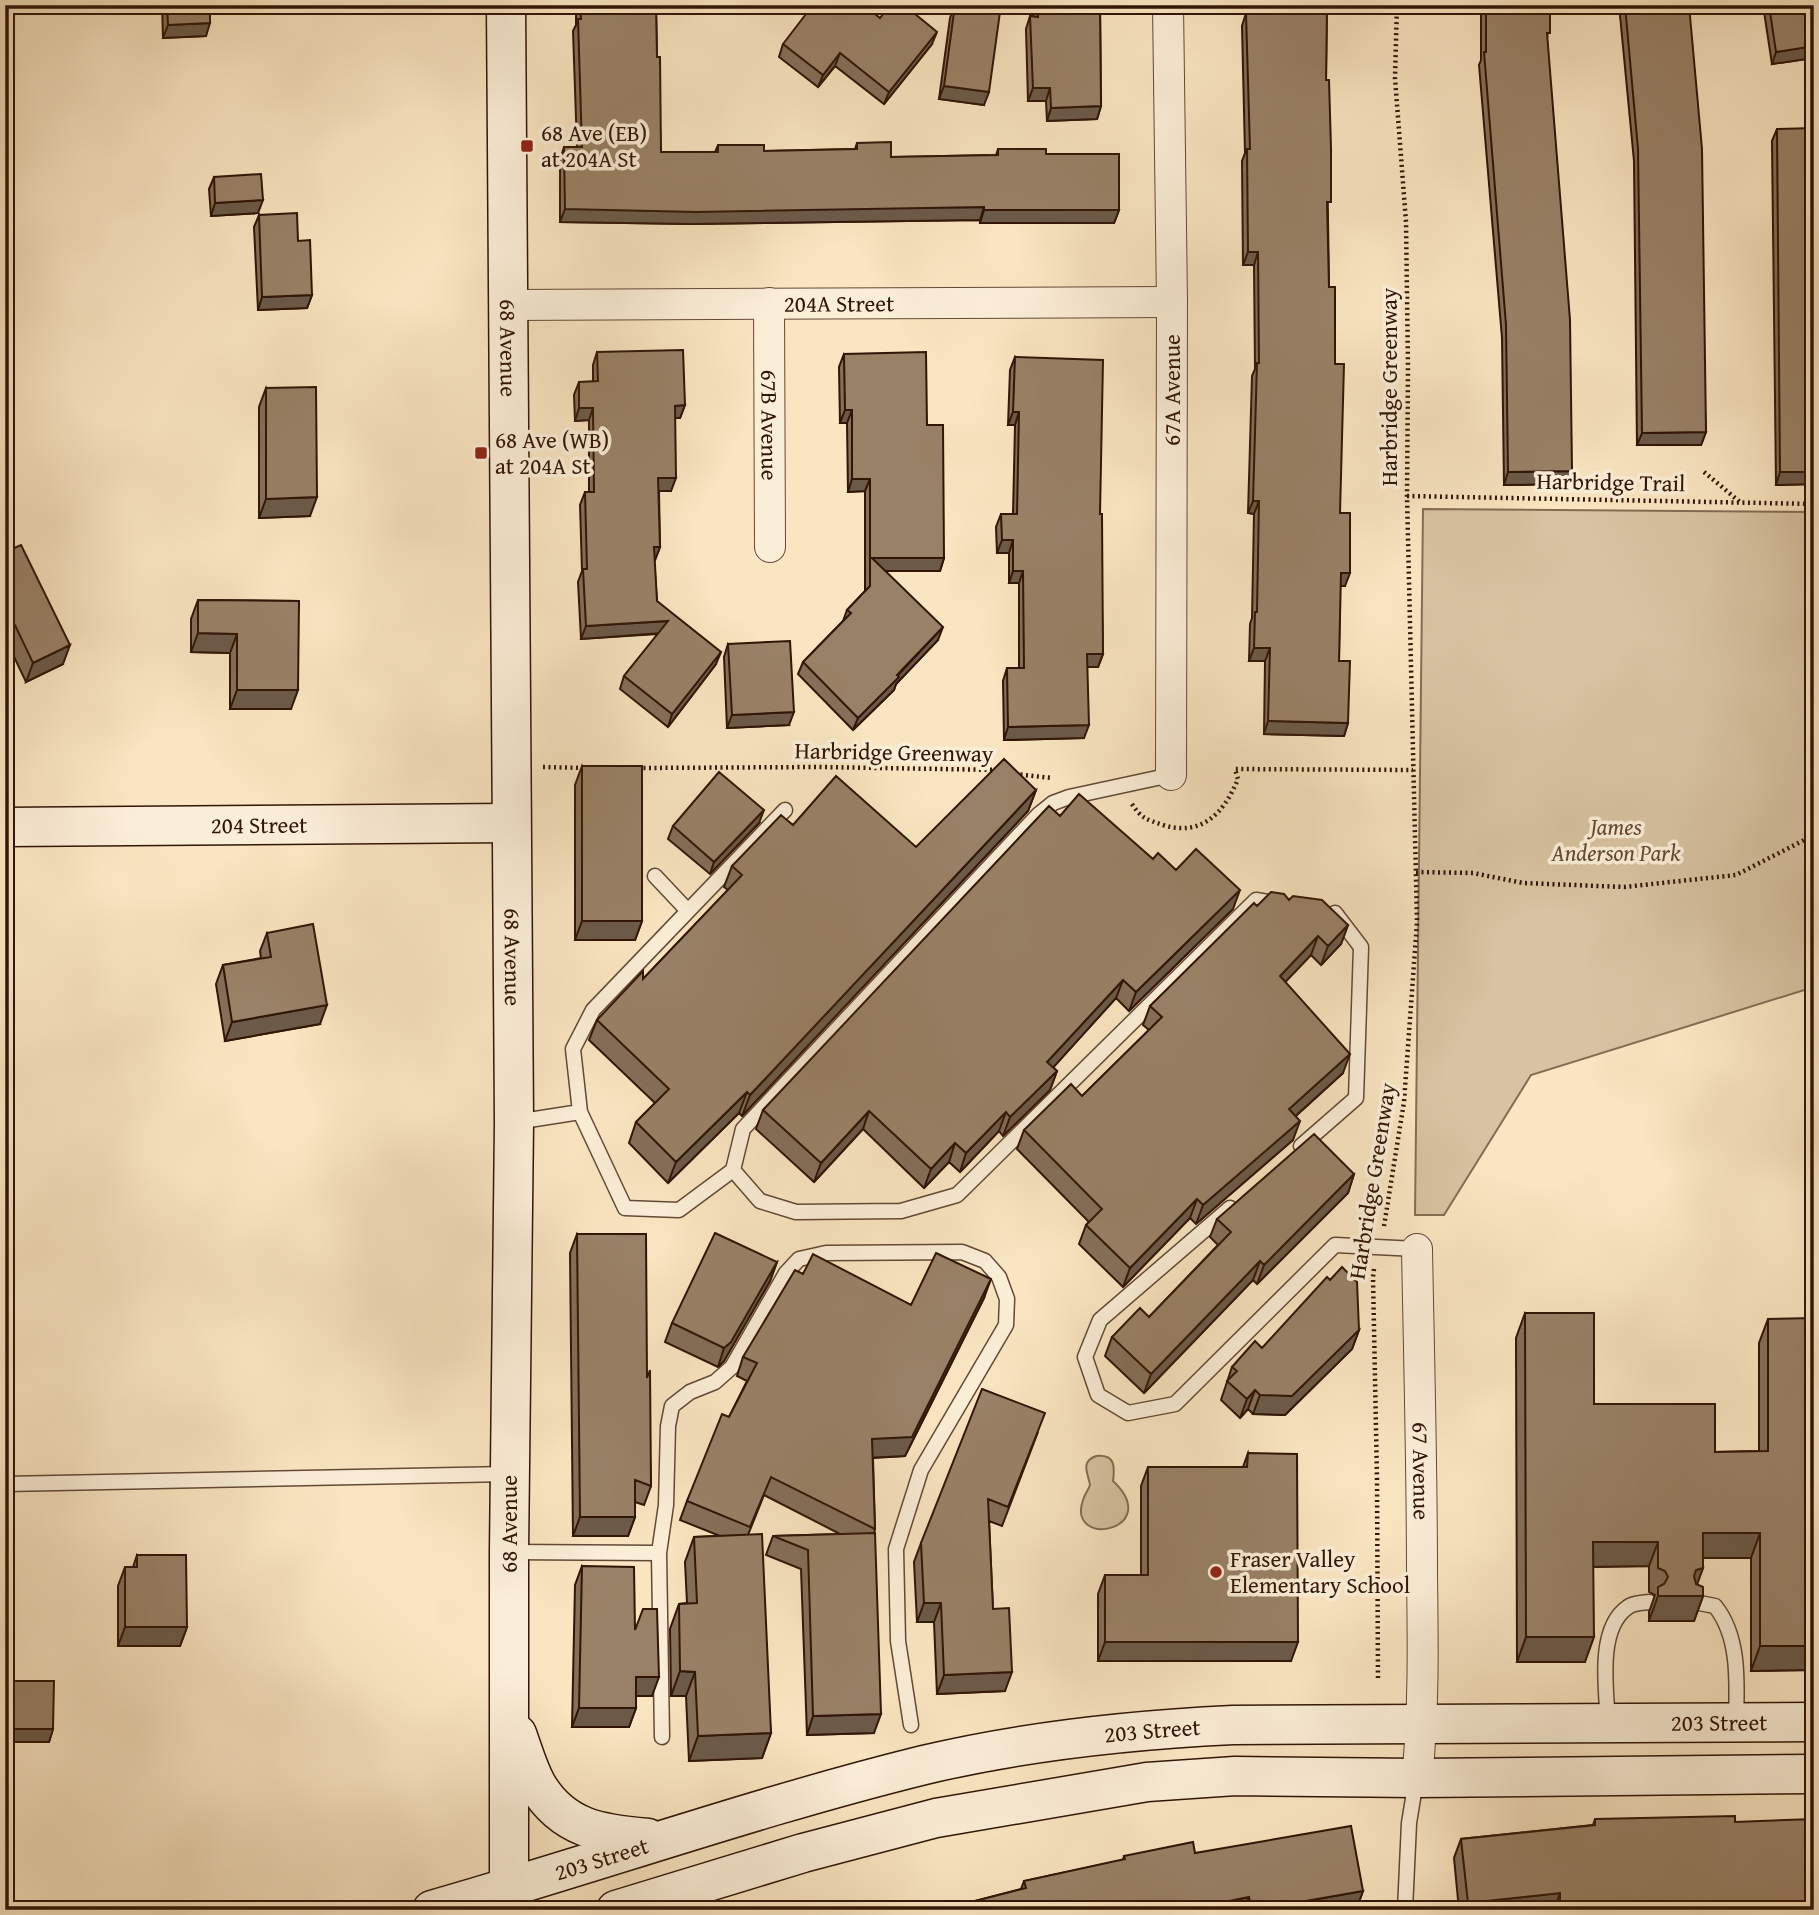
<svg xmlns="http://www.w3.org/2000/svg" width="1819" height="1915" font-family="'Gentium Book Plus',serif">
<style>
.green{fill:#d7c2a1;stroke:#846c54;stroke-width:2}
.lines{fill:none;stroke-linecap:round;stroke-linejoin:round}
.lane-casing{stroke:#634935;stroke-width:17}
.street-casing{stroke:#634935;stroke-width:32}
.secondary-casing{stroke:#311506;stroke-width:41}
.path{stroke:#311506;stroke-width:4.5;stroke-dasharray:2 3.5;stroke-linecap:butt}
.lane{stroke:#fbeed7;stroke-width:14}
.street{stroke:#fbeed7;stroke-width:30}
.secondary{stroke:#fbeed7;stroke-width:38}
.wall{fill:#846f59;stroke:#311506;stroke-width:2}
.shaded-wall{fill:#6b5a48;stroke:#311506;stroke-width:2}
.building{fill:#998167;stroke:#311506;stroke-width:2}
.poi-dot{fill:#8f2418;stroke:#fbeed7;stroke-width:2.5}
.labels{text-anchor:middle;stroke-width:7;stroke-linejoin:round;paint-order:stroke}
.poi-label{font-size:23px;fill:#311506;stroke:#fbeed7;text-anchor:start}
.street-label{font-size:23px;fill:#311506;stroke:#fbeed7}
.park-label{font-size:23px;font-style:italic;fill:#634934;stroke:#fbeed7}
</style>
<rect width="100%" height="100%" fill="#f9e5c1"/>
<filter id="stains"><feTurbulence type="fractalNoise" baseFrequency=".00286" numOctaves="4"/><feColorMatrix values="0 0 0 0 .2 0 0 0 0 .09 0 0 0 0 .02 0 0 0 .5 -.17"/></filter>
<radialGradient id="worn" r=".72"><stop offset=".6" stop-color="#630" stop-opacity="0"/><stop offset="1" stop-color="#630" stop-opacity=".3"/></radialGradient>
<path class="green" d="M1423,509L1814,512V987L1531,1075L1444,1215H1415Z
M1096,1456C1115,1454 1115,1466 1113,1481C1165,1530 1066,1550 1083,1500C1084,1495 1088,1491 1090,1485C1088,1473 1080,1462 1096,1456Z"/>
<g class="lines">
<g class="lane-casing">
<path id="lane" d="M1171,775L1069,797L1053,803L1038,815L743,1129L733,1170L760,1201L796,1212L901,1211L957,1195L1256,900L1281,904
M655,876L688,911
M516,1122L580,1112
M1301,1146L1356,1098L1361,947L1335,913
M733,1170L679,1210L625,1208L580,1112L573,1049L593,1010L785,810
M1230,1208L1100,1320L1085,1357L1098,1395L1128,1413L1175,1404L1335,1245L1417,1249
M5,1484L508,1474
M510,1552L659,1553
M1694,1602L1715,1606C1740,1637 1737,1683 1736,1722
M1608,1721C1606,1688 1597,1628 1628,1607C1633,1603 1642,1603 1649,1602
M662,1737L659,1553L666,1505L668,1426L672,1406L690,1392L715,1382L732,1367L786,1273L799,1259L826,1253L962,1252L985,1261L999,1277L1007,1299L1006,1325L921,1470L896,1549L898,1641L911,1725
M1405,1910L1409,1823L1416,1780"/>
</g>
<g class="street-casing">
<g id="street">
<path d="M1168,5L1172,302L1171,775"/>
<path id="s1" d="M769,303L770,547"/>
<path id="s2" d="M507,305L1172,302"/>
<path id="s3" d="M1417,1249C1419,1357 1422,1466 1422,1575C1423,1643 1424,1710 1417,1778"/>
</g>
</g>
<g class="secondary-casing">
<g id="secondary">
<path id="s4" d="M506,5L514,1122L509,1552V1910"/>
<path id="s5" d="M5,827L511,823"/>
<path d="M517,1734C523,1750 528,1769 537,1785C563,1829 601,1834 648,1838"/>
<path id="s6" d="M432,1910C597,1863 758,1806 924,1765C1025,1741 1129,1730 1233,1725L1814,1722"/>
<path d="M616,1910L803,1853L936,1818L1147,1782L1235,1776L1417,1778L1814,1774"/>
</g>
</g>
<path class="path" d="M1704,472L1740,502
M1407,496L1814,504
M543,767L587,768
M638,768L820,767L1000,770
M1015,774L1052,778
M1132,804C1142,819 1146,819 1163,825C1202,837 1224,813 1238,779L1235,769L1413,770
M1416,872L1473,873L1523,883L1624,887L1736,875L1814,835
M1384,1226L1404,1102L1417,922L1407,496L1408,368L1406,222L1395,78L1397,5
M1374,1269L1373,1277L1377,1479L1378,1681"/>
<use href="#lane" class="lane"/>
<use href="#street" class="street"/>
<use href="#secondary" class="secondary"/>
</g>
<path class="wall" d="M162,5H210L206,36L163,38Z
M576,5H656L657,57L661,152H715L718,145L764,151L855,149L857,143L891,157L996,155L998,149L1046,154L1119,210L1114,223H980V220L692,224L560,222V160L564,147H577L573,31L576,25Z
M955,5L984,105L939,99L950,18Z
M1033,5H1100L1101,106L1097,119L1047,121L1046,101H1028L1026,29L1030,16H1033Z
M1249,5H1328L1327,8L1326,80L1329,287L1335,364L1340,513L1345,586H1340L1339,661L1348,723L1344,736L1264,734L1265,661H1249L1250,624L1252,618L1254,514L1248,513L1252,376L1255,369L1254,265H1243L1242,161L1245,153L1242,26L1246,13H1249Z
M1481,5H1550L1547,40L1568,484L1504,485L1502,338L1479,65L1481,60Z
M1619,5H1689L1706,432L1701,445H1637L1634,161Z
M1763,5H1814V58L1772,64Z
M880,18L932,44L884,104L835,66L818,87L779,57L783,44Z
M1777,129L1814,484L1776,485L1772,141Z
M214,177L258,213L211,216L209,189Z
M259,215L298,241L312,295L307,308L258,310L254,227Z
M597,352L685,405L680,418H675L671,491H659L660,547L655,560H654L657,601L716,664L668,727L620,689L624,676L658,634L581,639L578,582L582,571L580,505L585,492H589V420L575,421L574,395L579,382H593V365Z
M844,354L927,425L944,558L940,571H885L938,640L896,684L894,690L853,730L798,674L803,662L843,621L847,610L865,591V491L848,492L847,423H840L839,367Z
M1015,357L1100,514L1103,654L1098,667H1087L1084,738L1004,740L1003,681L1007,668H1019V583H1009V553H997L996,527L1001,514H1013L1015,425H1008L1010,370Z
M266,388L310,516L259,518V407Z
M5,552L63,664L26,682L8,644L5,645Z
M198,600L299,601L291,709H230V653L191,652V619Z
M728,644L789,725L727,728L724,657Z
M582,766L642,921L635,940H575V785Z
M1036,790L1028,811L742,1116L739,1113L668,1183L629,1143L636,1122L655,1103L589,1040L597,1020L643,979L728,890L724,887L732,866L793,825L916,847Z
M1060,816L1176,870L1233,909L1129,1011L1116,998L1053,1067L1057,1071L1050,1090L1003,1136L999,1131L960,1172L949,1162L924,1188L863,1129L814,1182L756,1129L763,1110Z
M759,823L710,874L668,839L673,826Z
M1289,900L1348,925L1341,944L1321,965L1311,955L1285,982L1343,1073L1296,1116L1293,1140L1196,1224L1190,1218L1123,1287L1079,1244L1086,1225L1089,1222L1017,1149L1024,1130L1082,1096L1149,1030L1143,1025L1150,1006L1257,906Z
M267,933L320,1024L225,1041L216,984L223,965L261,958L260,951Z
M1354,1174L1348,1193L1257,1284L1253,1280L1144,1393L1105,1356L1112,1337L1149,1317L1218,1245L1210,1237L1217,1219Z
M577,1234L647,1378L651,1486L644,1505L635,1502V1517L628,1536H573L570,1253Z
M777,1262L770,1281L724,1361L718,1367L665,1342L672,1323Z
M803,1274L911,1305L984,1298L905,1456L873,1458L875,1529L874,1533V1733L807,1735L801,1569L766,1555L773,1536L840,1534L764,1495L748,1535L771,1733L762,1758L689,1761L686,1696H671L670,1629L679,1604L687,1603L685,1562L694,1537L720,1536L680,1520L687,1501L747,1381L737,1376L743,1357Z
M1525,1313L1594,1404L1715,1452L1759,1451V1343L1768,1319L1814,1670L1751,1671V1558H1703V1568L1697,1584L1703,1596L1694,1621H1649V1612L1655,1595L1649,1592V1566L1593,1567L1585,1662H1517L1516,1338Z
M1359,1330L1352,1349L1285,1415L1253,1414L1248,1409L1240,1418L1221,1400L1232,1367L1262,1348Z
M1038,1432L1002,1526L989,1521L993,1609L1005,1691L937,1694L934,1622H917L914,1562L921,1543Z
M1248,1453L1291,1661H1098V1594L1105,1575H1141V1486L1148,1467H1243Z
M137,1555L187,1627L180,1646H118V1586L125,1567H133Z
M582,1566L635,1630L652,1696H636V1708L629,1727H572L575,1585Z
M14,1681L53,1729L49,1742H10L9,1694Z
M1595,1819L1735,1822L1814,1910H1459L1454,1858L1461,1839L1593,1825Z
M1195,1853L1363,1891L1356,1910H940L1021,1889L1024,1881L1123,1860L1124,1856Z"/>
<path class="shaded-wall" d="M210,23L206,36L163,38L168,25Z
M937,32L932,44L884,104L889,92Z
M1814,46V58L1772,64L1776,52Z
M840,53L835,66L818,87L823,75Z
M944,86L989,92L984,105L939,99Z
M1033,88H1050L1046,101H1028Z
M1101,106L1097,119L1047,121L1051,108Z
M263,200L258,213L211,216L215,203Z
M984,207L980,220L692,224L560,222L565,209Z
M984,210H1119L1114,223H980Z
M1248,252H1258L1254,265H1243Z
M312,295L307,308L258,310L262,297Z
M685,405L680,418H670L675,406Z
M579,408H593L589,420L575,421Z
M845,410H852L847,423H840Z
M1013,412H1019L1015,425H1008Z
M1706,432L1701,445H1637L1642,433Z
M1572,471L1568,484L1504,485L1508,472Z
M1780,472H1814V484L1776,485Z
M658,478H676L671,491H654Z
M852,479H870L865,491L848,492Z
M317,497L310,516L259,518L266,499Z
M1253,501H1259L1254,514L1248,513Z
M1002,540H1013L1009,553H997Z
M654,547H660L655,560H649Z
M872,558H944L940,571H870Z
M1013,571H1023L1019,583H1009Z
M1341,573H1350L1345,586H1336Z
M668,621L663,633L581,639L586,626Z
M15,625L8,644L5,645V630Z
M943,627L938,640L896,684L894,690L853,730L858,718Z
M198,633L237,634L230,653L191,652Z
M70,645L63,664L26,682L33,663Z
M1254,648H1270L1265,661H1249Z
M721,652L716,664L668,727L672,714Z
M1087,654H1103L1098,667H1082Z
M237,690H298L291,709H230Z
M794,712L789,725L727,728L732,715Z
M1268,721L1348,723L1344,736L1264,734Z
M1089,725L1084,738L1004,740L1008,727Z
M1036,790L1028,811L742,1116L750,1095Z
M764,810L759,823L710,874L714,862Z
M1240,890L1233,909L1129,1011L1136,992Z
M582,921H642L635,940H575Z
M1348,925L1341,944L1321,965L1328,946Z
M1318,936L1311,955L1273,995L1280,976Z
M1123,980L1116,998L1041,1081L1047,1062Z
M327,1005L320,1024L225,1041L232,1022Z
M1350,1054L1343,1073L1282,1128L1289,1109Z
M1057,1071L1050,1090L1003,1136L1010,1117Z
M747,1092L739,1113L668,1183L676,1162Z
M869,1111L863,1129L814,1182L821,1163Z
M1006,1112L999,1131L960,1172L966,1153Z
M1300,1121L1293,1140L1196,1224L1203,1205Z
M955,1143L949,1162L924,1188L931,1169Z
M1354,1174L1348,1193L1257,1284L1264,1265Z
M1197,1199L1190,1218L1123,1287L1130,1268Z
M1260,1261L1253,1280L1144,1393L1151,1374Z
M777,1262L770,1281L724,1361L718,1367L724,1348Z
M991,1279L984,1298L905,1456L865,1458L872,1439Z
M1359,1330L1352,1349L1285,1415L1253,1414L1260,1395Z
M1255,1390L1248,1409L1240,1418L1247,1399Z
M580,1517H635L628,1536H573Z
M1703,1533H1760L1751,1558H1694Z
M1593,1542H1658L1649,1566L1584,1567Z
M1703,1568L1694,1593L1703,1596L1694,1621H1649L1658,1596L1696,1570Z
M924,1603H941L934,1622H917Z
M125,1627H187L180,1646H118Z
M1526,1637H1594L1585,1662H1517Z
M1105,1642H1298L1291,1661H1098Z
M1760,1646H1814V1670L1751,1671Z
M680,1671L695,1672L686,1696H671Z
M1012,1672L1005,1691L937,1694L944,1675Z
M636,1677H659L652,1696H629Z
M579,1708H636L629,1727H572Z
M881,1714L874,1733L807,1735L813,1716Z
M14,1729H53L49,1742H10Z
M771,1733L762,1758L689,1761L698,1736Z
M1363,1891L1356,1910H1255Z
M1560,1893L1554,1910H1465L1468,1903Z
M1249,1897L1244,1910H1186Z"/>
<path class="building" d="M167,5H210V23L168,25Z
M580,5H656L657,57H660L661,152H718V145H764V151L857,149V143L891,142V157L998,155V149H1046V154H1119V210H984V207L696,212L565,209L564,147H582L578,19H581Z
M813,5H864L880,18L890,5H904L937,32L889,92L840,53L823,75L783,44Z
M955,5L1000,12L989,92L944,86Z
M1038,5H1100L1101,106L1051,108L1050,88H1033L1030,16L1038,17Z
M1254,5H1327L1326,80H1329L1331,149V202H1327L1329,287H1335V364H1344L1340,513H1350V573H1341L1339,661H1350L1348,723L1268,721L1270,648H1254L1255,612H1257L1259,501H1253L1257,363H1259L1258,252H1248L1247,149H1250L1246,13H1254Z
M1486,5H1550V33H1547L1570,320L1572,471L1508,472L1506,325L1484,52H1486Z
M1625,5H1689L1702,149L1706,432L1642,433L1638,149Z
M1769,5H1814V46L1776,52Z
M1814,128V472H1780L1777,129Z
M261,174L263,200L215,203L214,177Z
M297,213L298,241L310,240L312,295L262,297L259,215Z
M683,350L685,405L675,406L676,478H658L660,547H654L657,601L721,652L672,714L624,676L668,621L586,626L583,569H587L585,492H594L593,408H579V382L598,381L597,352Z
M926,352L927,425H943L944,558H872L943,627L897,675L899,677L858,718L803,662L851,613L847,610L870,586V479H852V410H845L844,354Z
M1015,357L1103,360L1100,514H1102L1103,654H1087L1089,725L1008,727L1007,668H1024L1023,571H1013V540H1002L1001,514H1017L1019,412H1013Z
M316,387L317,497L266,499V388Z
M21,545L70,645L33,663L15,625L5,630V552Z
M198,600L299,601L298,690H237V634L198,633Z
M790,641L794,712L732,715L728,644Z
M1004,759L1036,790L750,1095L747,1092L676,1162L636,1122L669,1089L597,1020L643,971V979L742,875L732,866L781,815L793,825L836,776L916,847Z
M582,766H642V921H582Z
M719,772L764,810L714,862L673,826Z
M1079,794L1153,859L1158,853L1176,870L1196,849L1240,890L1136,992L1123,980L1047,1062L1057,1071L1010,1117L1006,1112L966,1153L955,1143L931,1169L869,1111L821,1163L763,1110L1049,806L1060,816Z
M1271,892L1284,894L1289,900L1293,896L1322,900L1348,925L1328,946L1318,936L1280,976L1350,1054L1289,1109L1300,1121L1203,1205L1197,1199L1130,1268L1086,1225L1102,1209L1024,1130L1071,1084L1082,1096L1162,1017L1150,1006L1254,903L1257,906Z
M313,924L327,1005L232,1022L223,965L271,957L267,933Z
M1314,1134L1354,1174L1264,1265L1260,1261L1151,1374L1112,1337L1140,1308L1149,1317L1231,1232L1217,1219Z
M715,1233L777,1262L731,1342L724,1348L672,1323Z
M577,1234H646L647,1378L650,1370L651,1486L635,1480V1517H580Z
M936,1253L991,1279L912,1437L872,1439L875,1529L771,1477L750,1527L687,1501L722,1414L729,1417L757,1363L743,1357L795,1270L803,1274L813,1254L911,1305Z
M1342,1267L1357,1282L1359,1330L1292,1396L1260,1395L1255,1390L1247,1399L1227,1381L1237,1371L1232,1367L1255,1341L1262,1348L1327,1277L1330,1280Z
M1525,1313H1594V1404H1715V1452L1768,1451V1319L1814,1318V1646H1760V1533H1703V1568L1696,1570L1694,1576L1696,1584L1703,1587V1596H1658V1587L1664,1584L1668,1577L1665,1571L1658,1568V1542H1593L1594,1637H1526Z
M982,1389L1045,1413L1008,1507L988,1499L993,1609L1009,1608L1012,1672L944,1675L941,1603H924L921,1543Z
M1248,1453L1297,1454L1298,1642H1105V1575H1148V1467H1247Z
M875,1533L881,1714L813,1716L808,1550L773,1536Z
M762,1534L771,1733L698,1736L695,1672L680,1671L679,1604L697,1603L694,1537Z
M137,1555H186L187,1627H125V1567H137Z
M582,1566L634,1567L635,1630L643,1609H657L659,1677H636V1708H579Z
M14,1681H54L53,1729H14Z
M1735,1816V1822L1814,1819V1910H1560V1893L1468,1903L1461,1839L1595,1825V1819Z
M1351,1826L1363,1891L1255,1910H1251L1249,1897L1186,1910H940L1026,1888L1024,1881L1125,1859L1124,1856L1193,1842L1195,1853Z"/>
<g class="poi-dot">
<rect x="520" y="139" width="14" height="14" rx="3.5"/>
<rect x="474" y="446" width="14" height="14" rx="3.5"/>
<circle cx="1216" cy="1572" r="7"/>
</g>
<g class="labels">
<g class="poi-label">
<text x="541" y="141">68 Ave (EB)<tspan x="541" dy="26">at 204A St</tspan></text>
<text x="495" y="448">68 Ave (WB)<tspan x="495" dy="26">at 204A St</tspan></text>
<text x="1230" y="1567">Fraser Valley<tspan x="1230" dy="26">Elementary School</tspan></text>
</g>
<g class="street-label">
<text dy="8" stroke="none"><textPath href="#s2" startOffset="332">204A Street</textPath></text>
<text dy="8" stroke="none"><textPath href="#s4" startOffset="343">68 Avenue</textPath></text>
<text transform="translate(1389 387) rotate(-90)" y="8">Harbridge Greenway</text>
<text transform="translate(1172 390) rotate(-90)" y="8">67A Avenue</text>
<text dy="8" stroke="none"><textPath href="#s1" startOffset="122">67B Avenue</textPath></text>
<text transform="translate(1611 482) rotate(1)" y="8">Harbridge Trail</text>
<text transform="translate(894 752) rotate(1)" y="8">Harbridge Greenway</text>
<text dy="8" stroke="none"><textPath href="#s5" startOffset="254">204 Street</textPath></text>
<text dy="8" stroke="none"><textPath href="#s4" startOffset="952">68 Avenue</textPath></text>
<text transform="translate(1372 1181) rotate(-81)" y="8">Harbridge Greenway</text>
<text dy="8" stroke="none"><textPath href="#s3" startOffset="222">67 Avenue</textPath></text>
<text transform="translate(509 1524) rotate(-90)" y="8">68 Avenue</text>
<text dy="8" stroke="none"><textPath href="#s6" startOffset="1311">203 Street</textPath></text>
<text dy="8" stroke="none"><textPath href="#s6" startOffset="744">203 Street</textPath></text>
<text dy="8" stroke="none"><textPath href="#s6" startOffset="177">203 Street</textPath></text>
</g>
<g class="park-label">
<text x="1616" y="835">James<tspan x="1616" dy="26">Anderson Park</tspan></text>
</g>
</g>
<rect width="1819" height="1915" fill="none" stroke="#f9e5c1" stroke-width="28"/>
<rect x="7" y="7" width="1805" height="1901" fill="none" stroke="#311506" stroke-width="3.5"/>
<rect x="14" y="14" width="1791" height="1887" fill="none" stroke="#311506" stroke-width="2"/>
<rect width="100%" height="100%" filter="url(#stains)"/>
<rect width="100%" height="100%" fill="url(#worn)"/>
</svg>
